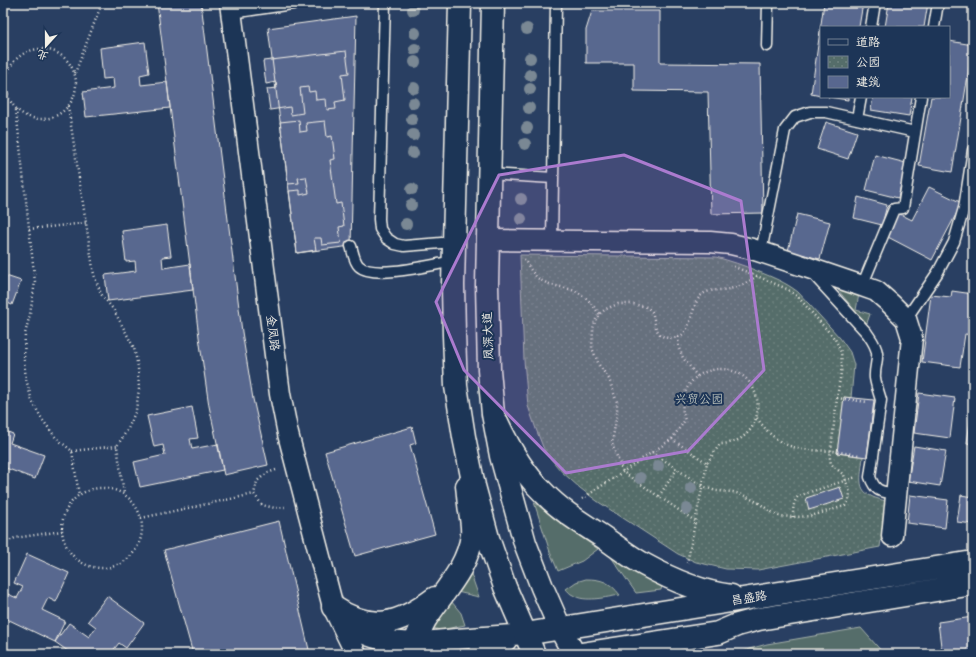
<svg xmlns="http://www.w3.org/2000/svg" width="976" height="657" font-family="'Patrick Hand','LXGW WenKai TC',sans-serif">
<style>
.grass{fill:#556d6a;stroke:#a4afa9}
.park{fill:url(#park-dots);stroke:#a4afa9}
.building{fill:#58678f;stroke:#f4f1e8}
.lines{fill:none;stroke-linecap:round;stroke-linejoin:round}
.lane-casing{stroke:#f4f1e8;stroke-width:13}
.street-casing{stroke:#f4f1e8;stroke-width:23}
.secondary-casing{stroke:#f4f1e8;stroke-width:25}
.primary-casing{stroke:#f4f1e8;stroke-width:25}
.path{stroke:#f4f1e8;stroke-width:2.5;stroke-dasharray:1 3;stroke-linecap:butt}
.lane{stroke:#1d3557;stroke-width:10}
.street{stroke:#1d3557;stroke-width:20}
.secondary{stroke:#1d3557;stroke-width:22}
.primary{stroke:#1d3557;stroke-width:22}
.tree{fill:#7a8894}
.marked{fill:#ab7bcf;fill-opacity:0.2;stroke:#ab7bcf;stroke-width:3;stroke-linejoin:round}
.labels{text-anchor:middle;stroke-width:4;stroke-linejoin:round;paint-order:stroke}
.street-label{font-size:12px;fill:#f4f1e8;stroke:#1d3557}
.park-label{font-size:12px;fill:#bcc3bc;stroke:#1d3557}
</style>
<defs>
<pattern id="park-dots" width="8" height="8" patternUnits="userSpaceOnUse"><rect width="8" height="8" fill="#556d6a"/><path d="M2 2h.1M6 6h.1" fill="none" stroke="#6e827f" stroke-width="1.8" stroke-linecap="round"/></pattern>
</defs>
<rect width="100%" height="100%" fill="#293f62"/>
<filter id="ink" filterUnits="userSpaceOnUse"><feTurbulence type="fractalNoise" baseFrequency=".025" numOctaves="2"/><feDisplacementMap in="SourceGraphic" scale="8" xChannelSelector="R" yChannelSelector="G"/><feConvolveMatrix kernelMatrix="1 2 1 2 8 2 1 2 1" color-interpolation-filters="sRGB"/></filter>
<g filter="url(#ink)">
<path class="grass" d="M838,290L859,294L856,310L870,314L867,323L856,312Z
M534,502L555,519L598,549L582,561L558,571L550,552Z
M611,557L662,585L661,590L636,593Z
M471,574L479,597L457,592L468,575Z
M586,579C602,579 610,582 620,595C607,597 584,603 573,595C570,594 568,591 566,589L576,582Z
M451,601L461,613L465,625L440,630L436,629L433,627Z
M861,628L884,654H738L749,649L767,644Z"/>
<path class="park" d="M520,255L716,257C730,261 743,265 757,271C772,277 785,282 798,292L840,338L850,352L854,365L851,398L844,397L837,453L863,457C860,484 855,494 886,501L880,547L758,570L726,569L696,562L678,554L597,501L580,488L561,471L545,452L536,429L528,406L524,360Z"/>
<path class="building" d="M157,3H201L242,332L253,399L268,465L224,475L209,406L199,337Z
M824,3H863L859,27H821V96L811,94Z
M889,3H928L924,27H885Z
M592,11H660V63L760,64L763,213L711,214L708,92L634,91V63H586V30Z
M356,16L351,246L297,253L268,28Z
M949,41L973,45L952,172L919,166L931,97H949Z
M145,42L149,73L140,75L141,85L167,82L170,108L86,117L83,92L114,88L113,78L103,79L100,48Z
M346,51L349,73L342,74L345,100L335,102L336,109L327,110L326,99L316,100L315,91L309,92L308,87L300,88L303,113L291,115L290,107L270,110L267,89L277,88L276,82L266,84L263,61Z
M828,97H848V100Z
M873,97H912L909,116L871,110Z
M299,120L300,132L307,131L306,123L325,121L327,137L332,136L335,159L330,160L336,204L341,203L344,226L339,227L341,243L322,245L321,238H314L316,250L297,253L289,191L300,190V195L309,193L306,177L298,178L299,183L288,184L280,122Z
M826,122L857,132L848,159L817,149Z
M875,155L906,163L898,198L866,190Z
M929,187L962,203L932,260L886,236L898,213L912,220Z
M858,197L887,205L882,225L854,218Z
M797,214L830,222L820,259L788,251Z
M167,225L171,256L162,257L163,268L190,264L193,290L108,301L105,275L136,271L135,261L126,262L122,231Z
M3,275L21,281L12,305L3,301Z
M952,291L973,294V335L965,334L960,367L922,362L931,295L951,297Z
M919,393L955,398L950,438L914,433Z
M844,397L874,400L867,457L837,453Z
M973,399V444L967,443Z
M192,407L198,438L190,439L192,449L218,444L223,470L140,487L134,462L165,455L163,445L154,447L147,416Z
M412,427L416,443L410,445L435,534L355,556L325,452Z
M3,430L13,434L10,443L44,455L35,479L3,467Z
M914,446L946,451L940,486L908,481Z
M840,487L844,499L809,510L806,498Z
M910,495L948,500L945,528L907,523Z
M961,495L973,497V524L957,522Z
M279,521L310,654H193L164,550Z
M27,554L69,573L56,602L48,598L42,610L65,621L55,642L3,617V592L17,598L23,587L14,583Z
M107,596L144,623L126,648L119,643L111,653L112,654H72L55,642L69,623L89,637L96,627L88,621Z
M973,617V654H942L938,622Z"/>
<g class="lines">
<g class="lane-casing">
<path id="lane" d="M385,3L379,219L380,229L386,238L395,244L404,246L454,242
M232,13L299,3
M871,27L875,3
M934,27L938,3
M767,46L768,3
M857,119L861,97
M489,174L553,178
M552,240L556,3
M351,246C353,252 354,261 359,266C374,280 435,264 454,261
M761,252L785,130L795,117L810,112H826L915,132
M812,273L867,333C871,339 876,345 877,353C878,361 874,369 875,378C876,385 879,393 881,400L870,477C876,493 881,491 896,494
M862,286L894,209L903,208L921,97
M906,319L938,272L954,242L964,208L973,150"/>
</g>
<g class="street-casing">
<path id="street" d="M230,3L280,394L288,434L333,607L356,654
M488,240L710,242L731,244L752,249L806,267L862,286L876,291L891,304L906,319L912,338L892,536
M339,615C371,650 415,643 457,639C480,637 502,636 525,634
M478,654L487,648L506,641"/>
</g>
<g class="secondary-casing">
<path id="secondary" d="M497,422C509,448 523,473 544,493C560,510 580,522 600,535C615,545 630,557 645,565C672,580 701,592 731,596
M333,607C372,633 399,625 435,598
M525,634L973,562
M410,654C415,643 419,631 425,620C442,593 468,568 472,535C473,524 470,514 469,504C468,498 468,492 467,486
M581,654L718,633L737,625L759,619L973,584"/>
</g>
<g class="primary-casing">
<path id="primary" d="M460,3L453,285L454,335L456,386L464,437L474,486L488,538L505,587L534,654
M493,3L487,285L489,370L493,414L501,456L525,543L542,587L560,628L574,654"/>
</g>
<path class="path" d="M6 84a35 35 0 1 1 70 0a35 35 0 1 1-70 0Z
M75,73L102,3
M68,106L94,275L101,294L113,309L123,327L134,348L138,367L139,389L136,410L128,429L117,446L124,494
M16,110L35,282L30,314L25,334L24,360L26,379L32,401L42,419L56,438L72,451L79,495
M29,229L86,223
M524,259C528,266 533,274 539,279C548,285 558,286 569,289C583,293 591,302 599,314
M678,337L679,348L683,358L698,377
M837,398L867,402
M757,418C763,426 769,434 778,440C794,451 813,450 832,451C841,452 850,454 860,455
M672,439L685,420C680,407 683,392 691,382C698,374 708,370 718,369C769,367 772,443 720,444L707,463
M72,451L117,446
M652,452L702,486L716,491L733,492L743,495L759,503L770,511L779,516L793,517L811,516L845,506L849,500L850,493L844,475L831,464L830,458L837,398L842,366L841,352L835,339L798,297L787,289L757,276L732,266
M276,470L267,473L257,481L254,494L262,505L275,508L285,507
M62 528a40 40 0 1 1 80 0a40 40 0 1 1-80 0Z
M659,496L677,469
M582,499L672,439L707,463L687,563
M793,517C793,509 793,503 798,496L856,477
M141,518L254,494
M695,521L623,472L614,449L612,443L617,414V402L609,379L599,365L592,348L593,329L595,321L599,314L606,309L618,304H633L647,307L652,312C656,323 654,338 671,338C695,339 688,304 703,294C709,289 721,291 729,289C740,287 748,282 757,276
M3,544L15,538L62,531
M3,648L12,654"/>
<use href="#lane" class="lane"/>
<use href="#street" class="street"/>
<use href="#secondary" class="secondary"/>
<use href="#primary" class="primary"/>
</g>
<g class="tree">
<circle cx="413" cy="10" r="6"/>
<circle cx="527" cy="29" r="6"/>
<circle cx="415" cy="33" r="6"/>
<circle cx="415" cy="49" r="6"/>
<circle cx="530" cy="58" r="6"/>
<circle cx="415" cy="62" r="6"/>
<circle cx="530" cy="75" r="6"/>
<circle cx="414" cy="88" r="6"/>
<circle cx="530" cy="89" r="6"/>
<circle cx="413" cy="103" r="6"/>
<circle cx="529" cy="108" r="6"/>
<circle cx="412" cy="119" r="6"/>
<circle cx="527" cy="128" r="6"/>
<circle cx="413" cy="135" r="6"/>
<circle cx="525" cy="144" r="6"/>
<circle cx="413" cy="153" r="6"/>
<circle cx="412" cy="189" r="6"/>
<circle cx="521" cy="199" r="6"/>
<circle cx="411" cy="205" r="6"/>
<circle cx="521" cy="219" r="6"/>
<circle cx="406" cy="224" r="6"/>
<circle cx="658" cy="466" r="6"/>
<circle cx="640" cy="478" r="6"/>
<circle cx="691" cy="488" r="6"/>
<circle cx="687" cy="509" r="6"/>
</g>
</g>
<path class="marked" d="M624,155L741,201L764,370L688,451L566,473L464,370L436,302L499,175Z"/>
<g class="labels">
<g class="street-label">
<text transform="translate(273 333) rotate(83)" y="4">金凤路</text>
<text transform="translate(488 336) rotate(-92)" y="4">凤深大道</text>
<text transform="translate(749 598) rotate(-9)" y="4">昌盛路</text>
</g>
<g class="park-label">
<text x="699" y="403">兴贸公园</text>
</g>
</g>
<rect width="976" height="657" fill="none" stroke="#1d3557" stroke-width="16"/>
<rect x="8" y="8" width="960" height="641" fill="none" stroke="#f4f1e8" stroke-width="1.5" filter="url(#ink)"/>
<rect x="820" y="26" width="130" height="72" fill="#1d3557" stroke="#738091"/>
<rect x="828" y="39" width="20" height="6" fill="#1d3557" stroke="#738091"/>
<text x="856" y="46" font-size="12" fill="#f4f1e8">道路</text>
<rect x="828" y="56" width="20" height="12" fill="url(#park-dots)" stroke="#738091"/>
<text x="856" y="66" font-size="12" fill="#f4f1e8">公园</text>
<rect x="828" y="76" width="20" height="12" fill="#58678f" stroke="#738091"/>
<text x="856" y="86" font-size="12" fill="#f4f1e8">建筑</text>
<g transform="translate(46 46) rotate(201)" stroke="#1d3557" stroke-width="3" paint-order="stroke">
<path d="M0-3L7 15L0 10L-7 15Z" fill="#f4f1e8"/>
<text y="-6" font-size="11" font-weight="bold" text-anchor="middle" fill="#f4f1e8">北</text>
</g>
</svg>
